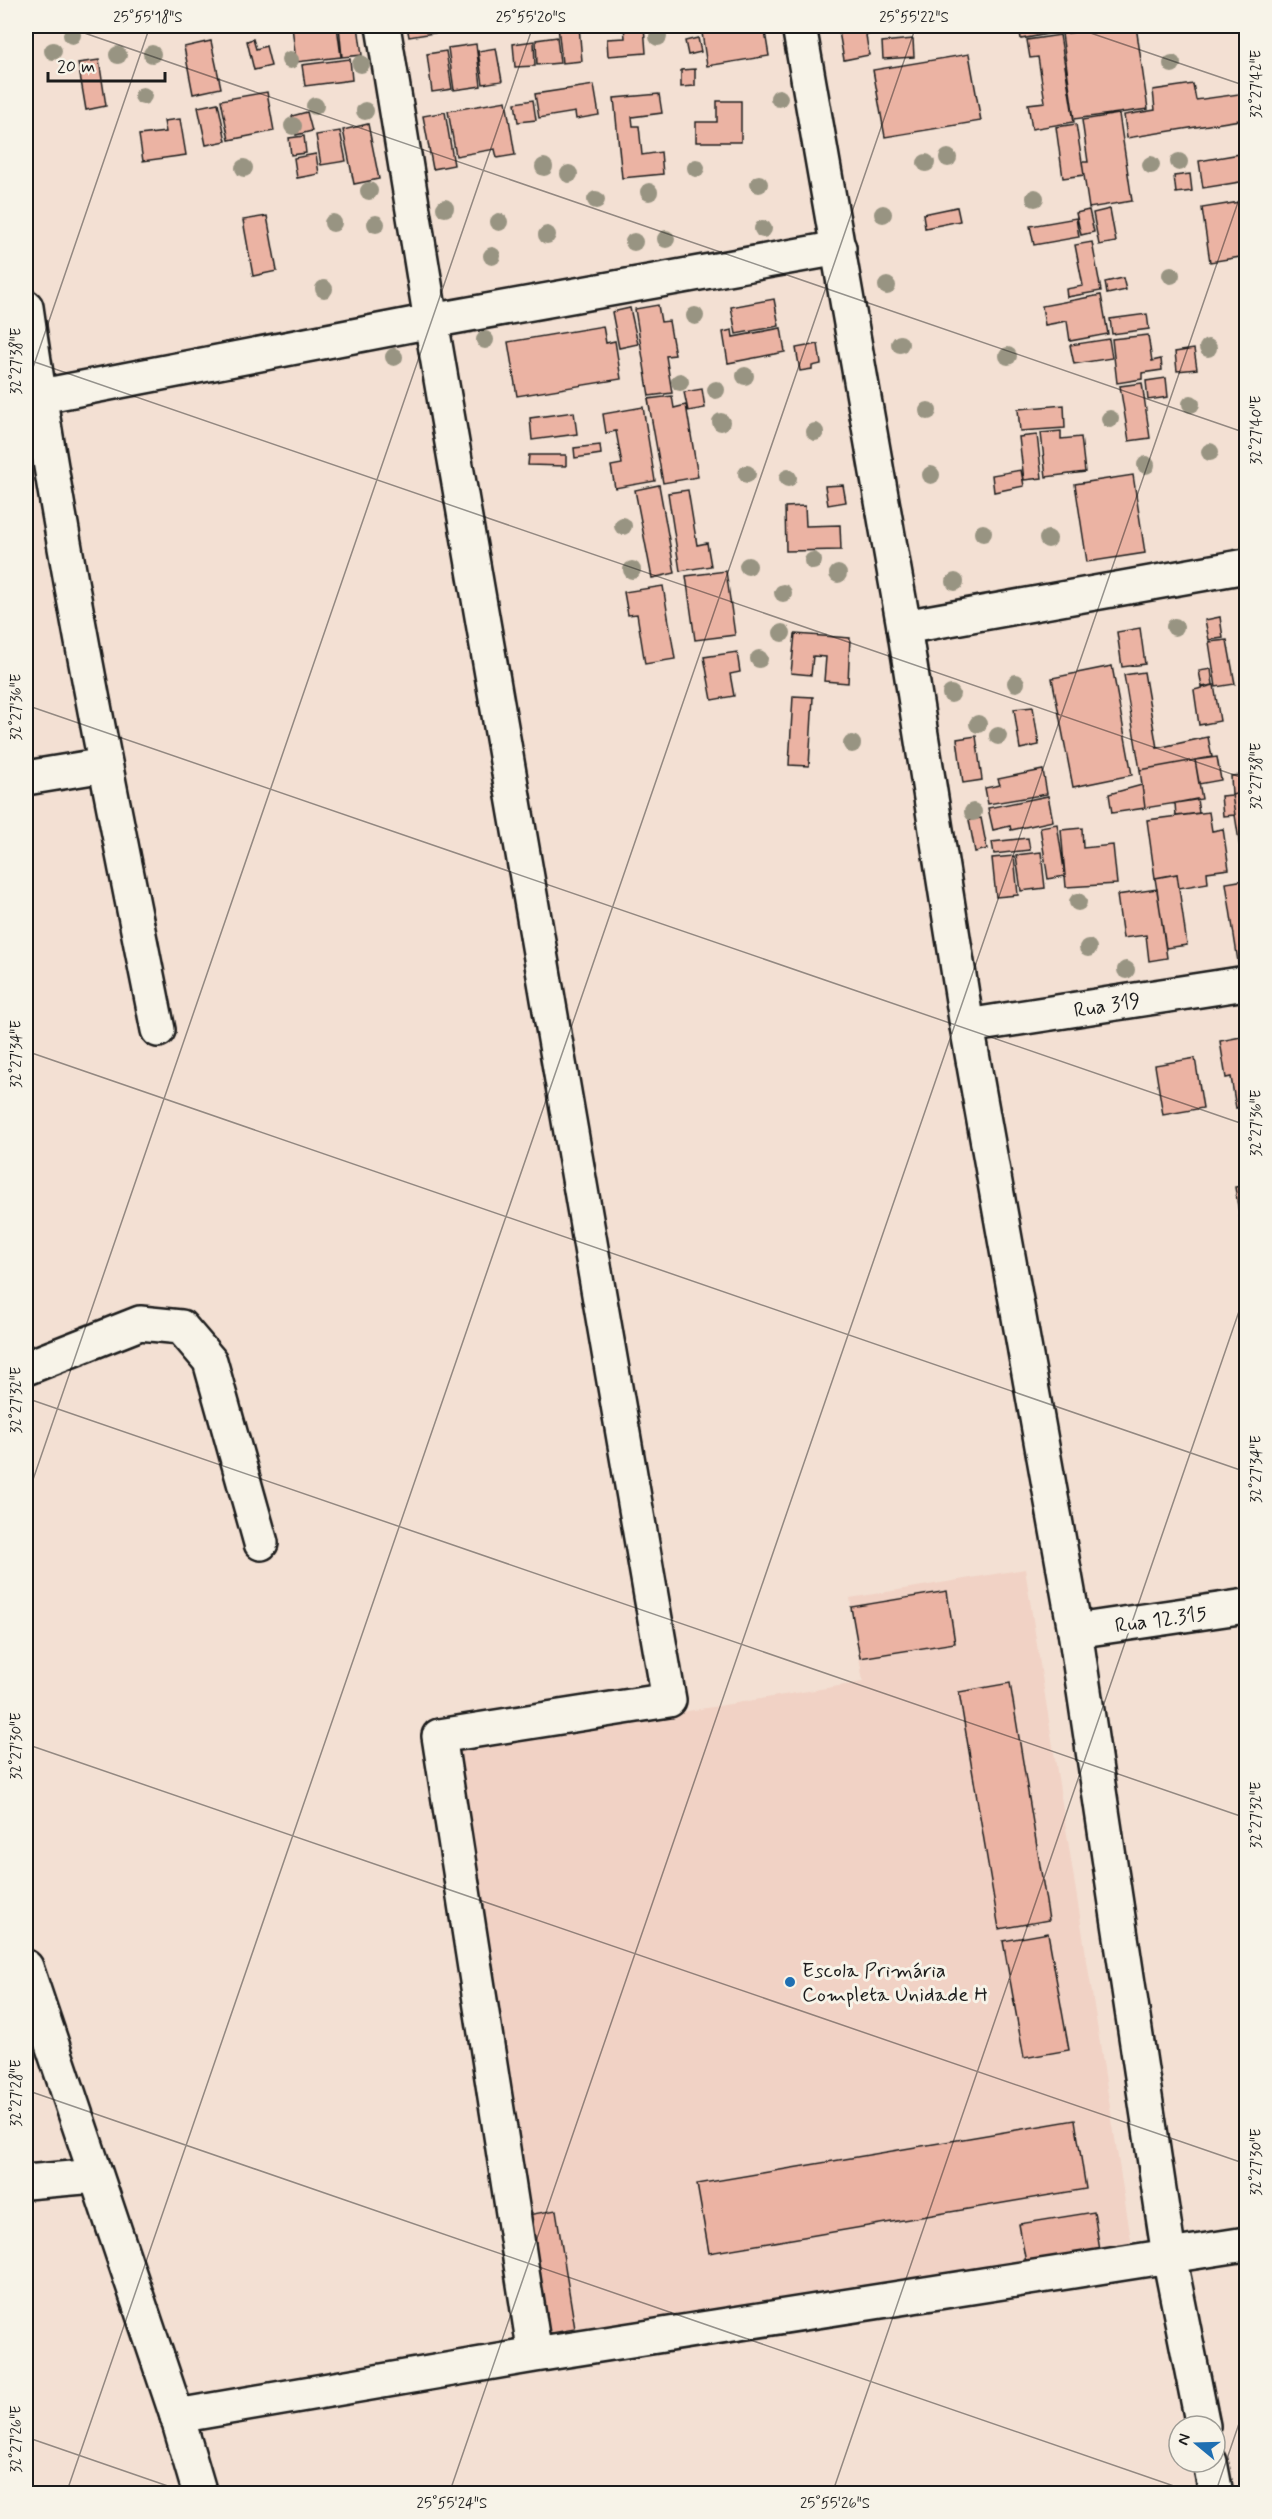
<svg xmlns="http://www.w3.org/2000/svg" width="1272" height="2519" font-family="Mynerve,sans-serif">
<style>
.built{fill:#f1d2c5}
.building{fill:#ebb3a3;stroke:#1c1c1c;stroke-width:1.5}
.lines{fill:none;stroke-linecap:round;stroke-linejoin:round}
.street-casing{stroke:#1c1c1c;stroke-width:38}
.secondary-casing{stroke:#1c1c1c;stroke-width:38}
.street{stroke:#f7f3e8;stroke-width:33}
.secondary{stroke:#f7f3e8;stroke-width:33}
.tree{fill:#989482}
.ticks{fill:none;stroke:#1c1c1c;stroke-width:1.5;stroke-opacity:0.45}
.poi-dot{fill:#1f6fb2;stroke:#f7f3e8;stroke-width:2}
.labels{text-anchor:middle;stroke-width:6;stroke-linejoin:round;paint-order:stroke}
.street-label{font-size:21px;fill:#1c1c1c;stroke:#f7f3e8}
.poi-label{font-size:21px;fill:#1c1c1c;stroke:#f7f3e8;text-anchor:start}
.neatline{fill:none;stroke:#1c1c1c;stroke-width:2}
.ticks-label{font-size:15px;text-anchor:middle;fill:#1c1c1c}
</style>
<rect width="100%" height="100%" fill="#f3e0d3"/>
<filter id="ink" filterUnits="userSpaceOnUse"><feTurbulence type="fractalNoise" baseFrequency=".0167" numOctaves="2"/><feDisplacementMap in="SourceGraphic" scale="12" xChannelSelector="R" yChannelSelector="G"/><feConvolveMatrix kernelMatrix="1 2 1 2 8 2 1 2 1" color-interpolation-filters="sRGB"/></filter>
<g filter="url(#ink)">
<path class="built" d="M1025,1569L1132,2246L546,2334L452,1750L863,1682L850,1598Z"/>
<path class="building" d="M292,26H337L341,57L296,62Z
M339,26H358L362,55L342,57Z
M407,26H452V30L409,37Z
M558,26H579L582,61L562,63Z
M624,26H644L646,53L608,56L607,39L625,38Z
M701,26H724V28L764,26L769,56L707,66Z
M838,26H880L881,32L866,35L869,55L844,60Z
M1019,26H1057L1058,32L1021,39Z
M1061,26H1086L1062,30Z
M1118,26H1136L1148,109L1074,119L1062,34Z
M1060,35L1074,122L1032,129L1028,104L1045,102L1038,57L1030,58L1027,40Z
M557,37L560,63L537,65L536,40Z
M698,38L701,52L688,55L685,41Z
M253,39L256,49L266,46L271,66L254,70L247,41Z
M913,39L914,57L883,59L882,42Z
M211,41L221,88L193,94L184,47Z
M534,41L535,66L515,67L513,44Z
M476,44L481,86L454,90L448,48Z
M496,48L502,81L483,84L478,51Z
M446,51L452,89L432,92L427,54Z
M969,54L981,121L885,137L873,70Z
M350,59L352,80L305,86L302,65Z
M99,60L106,106L86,110L78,63Z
M695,69V86L681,87V70Z
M1193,84L1196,100L1246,93V119L1127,138L1124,115L1155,110L1153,90Z
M594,85L599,115L576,119L575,112L539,118L535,94Z
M267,92L274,131L229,140L221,100Z
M659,94L662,113L632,117L633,126H639L642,155L661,152L663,174L622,178L614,98Z
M533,100L536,120L518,122L515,103Z
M506,101L515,155L497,158L495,149L456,156L448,111Z
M717,101H741V142H696V122H717Z
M218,103L226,141L206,145L198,107Z
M307,112L312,131L296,135L292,116Z
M445,112L454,165L433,169L423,116Z
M1119,114L1132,201L1089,208L1082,162H1088L1082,120Z
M180,119L186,155L143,161L139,135L166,132L164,121Z
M368,124L379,179L354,184L343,130Z
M1076,124L1084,175L1063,178L1056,127Z
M340,131L346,161L321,165L316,135Z
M304,136L306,153L291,155L289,138Z
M1246,153V181L1203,188L1199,161Z
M316,154L319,174L297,178L294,158Z
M1190,174L1192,191L1176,193L1174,176Z
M1246,201V256L1210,262L1202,208Z
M957,207L960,221L925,228L923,214Z
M1110,209L1116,242L1099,245L1093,213Z
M1089,210L1094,232L1081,235L1076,213Z
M267,216L277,271L253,276L243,220Z
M1076,218L1079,237L1034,245L1030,226Z
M1092,242L1101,291L1067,297L1066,289L1083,286L1075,245Z
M1123,278L1126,290L1107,294L1105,282Z
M1101,295L1108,334L1070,341L1067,321L1045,325L1042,306Z
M774,299L779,326L736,334L731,307Z
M658,305L661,322L669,321L675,355L666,356L672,393L649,396L635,309Z
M630,308L638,344L619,348L612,312Z
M1147,314L1149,329L1112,334L1110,319Z
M603,326L606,343L615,341L621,379L517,396L508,342Z
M781,328L785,352L728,363L723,332L732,330L733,337Z
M1148,335L1152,361L1161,359L1162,370L1142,373V379L1117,383L1112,339Z
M1109,339L1112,358L1074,364L1070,345Z
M818,344L821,364L812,366V369L800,371L796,348Z
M1194,349L1197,369L1177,371L1175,352Z
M1166,378L1168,397L1148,400L1146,381Z
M1142,383L1150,438L1129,441L1120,386Z
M702,389L705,408L688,411L684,392Z
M672,396L674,408L686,405L698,477L663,483L648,399Z
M1064,405L1065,428L1020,431L1018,409Z
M643,407L655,481L615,488L611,466L622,464L616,431L606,433L603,414Z
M574,412L577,434L532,440L530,418Z
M1061,431V439L1081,437L1085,472L1046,477L1041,433Z
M1037,435L1042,478L1024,480L1019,437Z
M600,445L601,454L575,458L574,448Z
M529,455H566V466L528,465Z
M1021,470L1024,486L994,492L992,475Z
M1133,475L1145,553L1087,562L1075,484Z
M659,485L675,573L652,578L635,490Z
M843,485L846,502L828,505L825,486Z
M688,490L697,545L707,543L711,566L680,571L668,493Z
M805,506L806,526L840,525L841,550L786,551L785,507Z
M726,571L735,635L695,640L686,576Z
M663,586L675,659L645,664L637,614L628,615L624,592Z
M1220,617L1223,638L1209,640L1205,620Z
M1140,628L1145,664L1122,667L1117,632Z
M795,634L850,638L848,683L824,681L826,657L813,656L811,675L791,673Z
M1227,640L1235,684L1216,687L1209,642Z
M737,652L740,672L730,674L734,696L712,700L704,657Z
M1112,666L1132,775L1073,787L1052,678Z
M1211,669L1213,685L1202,687L1199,671Z
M1144,672L1157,748L1208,737L1212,757L1140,770L1124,675Z
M1214,685L1220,721L1199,725L1194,690Z
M793,696L813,697L809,766L789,765Z
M1241,699H1246V742Z
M1033,707L1039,745L1020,749L1014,709Z
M976,736L982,780L963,783L957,739Z
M1217,757L1221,780L1199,784L1195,760Z
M1195,760L1202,799L1145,808L1140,770Z
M1043,770L1047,794L988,804L985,788L1000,785L998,779Z
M1244,775V792L1232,795L1231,776Z
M1142,785L1145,808L1112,813L1109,794Z
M1246,791V887L1232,795Z
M1232,795L1235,815L1223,816L1221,796Z
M1048,796L1053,821L1011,830L1010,826L993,830L988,808Z
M1197,799L1199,813L1176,816L1175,803Z
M1209,812L1212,831L1223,829L1229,869L1207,872L1208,883L1179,888L1177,874L1155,878L1147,820Z
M981,818L987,849L975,852L969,820Z
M1057,824L1065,876L1048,879L1040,827Z
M1082,828L1083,848L1113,845L1117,884L1066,887L1061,830Z
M1028,838L1030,850L994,854L992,842Z
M1041,852L1045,888L1021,891L1016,855Z
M1014,856L1018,895L996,897L992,858Z
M1177,874L1187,945L1166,948L1155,878Z
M1245,880L1246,967L1239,968L1226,883Z
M1157,889L1167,958L1149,961L1146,935L1123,938L1117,895Z
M1246,1036V1106L1236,1108L1231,1077L1226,1078L1220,1041Z
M1195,1058L1203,1108L1163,1115L1155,1065Z
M1246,1185V1257L1235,1187Z
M947,1591L955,1643L860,1658L851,1607Z
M1010,1683L1049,1920L999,1929L959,1692Z
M1048,1933L1069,2050L1024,2058L1003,1941Z
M1075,2120L1086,2189L709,2253L697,2184Z
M556,2210L575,2329L546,2334L527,2215Z
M1094,2212L1100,2251L1026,2263L1019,2224Z"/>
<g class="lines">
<g class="street-casing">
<path id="street" d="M383,26L431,321L669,1700L439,1736L535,2355
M26,307C61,549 110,790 158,1030
M26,399L431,321L839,248
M904,627L1246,566
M26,778L105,765
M967,1026L1246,983
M26,1368L140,1323L181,1327L210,1361L261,1543
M1075,1631L1246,1606
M177,2416L535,2355L1246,2244"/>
</g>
<g class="secondary-casing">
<path id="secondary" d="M799,26L904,627L967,1026L1075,1631L1169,2256L1203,2426
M26,1967L177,2416L200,2494
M26,2182L95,2176
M1210,2462L1216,2494"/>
</g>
<use href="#street" class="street"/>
<use href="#secondary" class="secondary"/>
</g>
<g class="tree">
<circle cx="72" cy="35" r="9"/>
<circle cx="658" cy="37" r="9"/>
<circle cx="53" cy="51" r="9"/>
<circle cx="152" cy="54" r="9"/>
<circle cx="118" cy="55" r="9"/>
<circle cx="290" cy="60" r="9"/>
<circle cx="361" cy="64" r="9"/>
<circle cx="1172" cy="64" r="9"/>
<circle cx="143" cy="96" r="9"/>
<circle cx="779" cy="98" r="9"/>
<circle cx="315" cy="106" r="9"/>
<circle cx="365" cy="111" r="9"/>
<circle cx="293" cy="126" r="9"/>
<circle cx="948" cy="158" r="9"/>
<circle cx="1179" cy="162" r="9"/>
<circle cx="926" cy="163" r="9"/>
<circle cx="1151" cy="165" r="9"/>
<circle cx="544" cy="167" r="9"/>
<circle cx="244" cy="168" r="9"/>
<circle cx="696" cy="168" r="9"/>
<circle cx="569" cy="174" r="9"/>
<circle cx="759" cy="184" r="9"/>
<circle cx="369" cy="191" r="9"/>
<circle cx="649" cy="192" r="9"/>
<circle cx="1035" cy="198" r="9"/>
<circle cx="596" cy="200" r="9"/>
<circle cx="445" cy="208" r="9"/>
<circle cx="883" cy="214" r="9"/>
<circle cx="499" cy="222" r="9"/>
<circle cx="333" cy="223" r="9"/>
<circle cx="376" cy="224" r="9"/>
<circle cx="763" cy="229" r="9"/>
<circle cx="547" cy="235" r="9"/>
<circle cx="666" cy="239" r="9"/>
<circle cx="634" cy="242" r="9"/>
<circle cx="492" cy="256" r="9"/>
<circle cx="1171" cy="275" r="9"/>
<circle cx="887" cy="286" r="9"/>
<circle cx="324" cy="289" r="9"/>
<circle cx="695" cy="316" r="9"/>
<circle cx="485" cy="340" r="9"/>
<circle cx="900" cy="344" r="9"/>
<circle cx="1208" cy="348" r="9"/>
<circle cx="1008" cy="356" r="9"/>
<circle cx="394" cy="357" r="9"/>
<circle cx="745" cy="376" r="9"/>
<circle cx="680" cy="382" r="9"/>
<circle cx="716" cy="390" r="9"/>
<circle cx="1191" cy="404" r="9"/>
<circle cx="928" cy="411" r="9"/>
<circle cx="1110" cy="419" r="9"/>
<circle cx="721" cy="422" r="9"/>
<circle cx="815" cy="432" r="9"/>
<circle cx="1210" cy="452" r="9"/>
<circle cx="1146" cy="465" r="9"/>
<circle cx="747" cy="474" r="9"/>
<circle cx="931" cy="475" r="9"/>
<circle cx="788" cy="478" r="9"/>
<circle cx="623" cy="526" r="9"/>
<circle cx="983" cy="533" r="9"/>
<circle cx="1048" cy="539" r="9"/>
<circle cx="813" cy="561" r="9"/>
<circle cx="748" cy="566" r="9"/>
<circle cx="632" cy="570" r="9"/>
<circle cx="838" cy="574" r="9"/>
<circle cx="955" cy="582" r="9"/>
<circle cx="783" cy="593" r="9"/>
<circle cx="1175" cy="627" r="9"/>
<circle cx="782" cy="633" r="9"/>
<circle cx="759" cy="659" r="9"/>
<circle cx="1016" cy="683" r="9"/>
<circle cx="951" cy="694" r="9"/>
<circle cx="978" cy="724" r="9"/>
<circle cx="998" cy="736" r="9"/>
<circle cx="852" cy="744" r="9"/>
<circle cx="973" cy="812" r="9"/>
<circle cx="1078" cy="902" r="9"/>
<circle cx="1088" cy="948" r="9"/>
<circle cx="1126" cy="970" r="9"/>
</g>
</g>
<path class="ticks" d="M64,26L1246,433M1070,26L1246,86M26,359L1246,779M26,388L150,26M26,705L1246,1125M26,1051L1246,1472M26,1398L1246,1818M26,1500L533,26M26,1744L1246,2164M26,2090L1197,2494M26,2437L191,2494M66,2494L916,26M449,2494L1246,179M832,2494L1246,1291M1215,2494L1246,2403"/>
<circle class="poi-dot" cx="790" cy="1982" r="6"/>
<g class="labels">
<g class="street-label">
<text transform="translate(1107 1005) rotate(-9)" y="7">Rua 319</text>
<text transform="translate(1161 1619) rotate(-8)" y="7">Rua 12.315</text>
</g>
<g class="poi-label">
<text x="802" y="1977">Escola Primária<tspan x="802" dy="24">Completa Unidade H</tspan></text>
</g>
</g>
<rect width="1272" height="2519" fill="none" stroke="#f7f3e8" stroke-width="66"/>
<g transform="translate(1197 2444) rotate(289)"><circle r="28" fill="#f7f3e8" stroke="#9f9d96" stroke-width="1.5"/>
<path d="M0-4.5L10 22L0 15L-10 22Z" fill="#1f6fb2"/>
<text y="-9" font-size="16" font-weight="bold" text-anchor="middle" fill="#1c1c1c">N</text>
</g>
<path d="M48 72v9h117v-9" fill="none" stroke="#1c1c1c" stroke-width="3"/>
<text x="57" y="72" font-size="18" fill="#1c1c1c" stroke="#f7f3e8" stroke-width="4.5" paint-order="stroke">20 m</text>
<rect x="33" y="33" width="1206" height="2453" class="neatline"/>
<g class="ticks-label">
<text x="148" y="22">25°55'18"S</text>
<text x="531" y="22">25°55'20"S</text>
<text x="914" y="22">25°55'22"S</text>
<text transform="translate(1256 84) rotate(-90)" y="5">32°27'42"E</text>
<text transform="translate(16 361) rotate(-90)" y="5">32°27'38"E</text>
<text transform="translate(1256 430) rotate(-90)" y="5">32°27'40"E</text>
<text transform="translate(16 707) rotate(-90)" y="5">32°27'36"E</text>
<text transform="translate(1256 776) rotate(-90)" y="5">32°27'38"E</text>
<text transform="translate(16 1054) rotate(-90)" y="5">32°27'34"E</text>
<text transform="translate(1256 1123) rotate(-90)" y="5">32°27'36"E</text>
<text transform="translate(16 1400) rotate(-90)" y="5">32°27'32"E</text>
<text transform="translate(1256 1469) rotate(-90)" y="5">32°27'34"E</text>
<text transform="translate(16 1746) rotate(-90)" y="5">32°27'30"E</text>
<text transform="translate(1256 1815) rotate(-90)" y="5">32°27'32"E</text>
<text transform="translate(16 2093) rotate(-90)" y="5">32°27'28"E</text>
<text transform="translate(1256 2162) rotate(-90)" y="5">32°27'30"E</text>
<text transform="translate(16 2439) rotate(-90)" y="5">32°27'26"E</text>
<text x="452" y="2508">25°55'24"S</text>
<text x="835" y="2508">25°55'26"S</text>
</g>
</svg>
